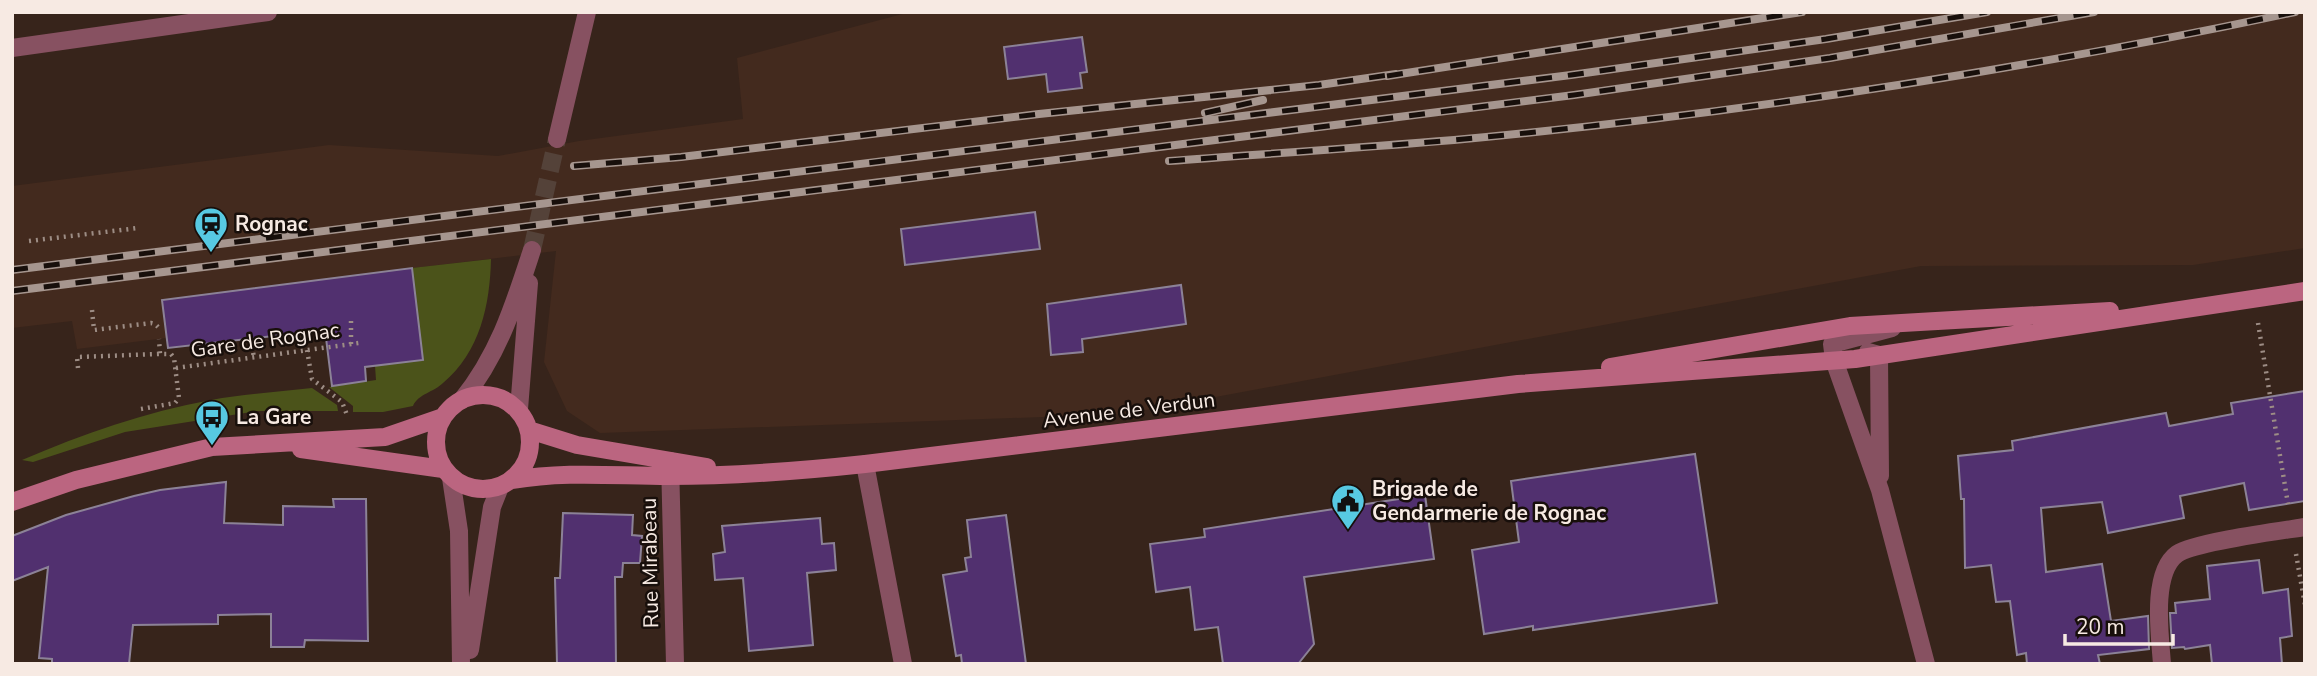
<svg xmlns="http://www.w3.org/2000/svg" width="2317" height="676" font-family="'Nunito Sans',sans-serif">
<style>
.built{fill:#432a1e}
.green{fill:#4b531a}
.building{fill:#51306f;stroke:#8c8297;stroke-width:2}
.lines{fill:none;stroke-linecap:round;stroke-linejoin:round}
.tertiary-tunnel{stroke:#544239;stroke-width:18;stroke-dasharray:18 9;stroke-linecap:butt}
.path{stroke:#9d8d85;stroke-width:4.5;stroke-dasharray:2 5;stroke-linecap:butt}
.minor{stroke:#875161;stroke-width:18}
.tertiary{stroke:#875161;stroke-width:18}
.secondary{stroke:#bb6580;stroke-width:18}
.rail-casing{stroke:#a6968f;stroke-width:8}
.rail{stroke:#180f0b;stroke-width:5;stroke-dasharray:16;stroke-linecap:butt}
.labels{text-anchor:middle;stroke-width:5;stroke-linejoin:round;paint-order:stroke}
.poi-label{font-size:21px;font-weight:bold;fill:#f7eae3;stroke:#180f0b;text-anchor:start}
.street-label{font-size:21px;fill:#f7eae3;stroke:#180f0b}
</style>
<rect width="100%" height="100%" fill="#37241b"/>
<path class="built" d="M910,12H2305V248L2193,265L1921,266L1124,414L600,433L567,411L544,362L556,251L363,274L294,334L168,348L166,338L77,349L72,321L12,328V186L329,145L498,156L579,141L743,119L737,58Z"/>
<path class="green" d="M491,259C490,305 480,352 443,383C434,392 418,394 413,406L383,412H353V406L329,387L376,380L375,366L423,360L412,268Z
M312,388L337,405L338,411H257L125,432L33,462L22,460C83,434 145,412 211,400C244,394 278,392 312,388Z"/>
<path class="building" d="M1082,37L1087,72L1080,73L1082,88L1048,92L1046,74L1008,79L1004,47Z
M1035,212L1040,249L905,265L901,229Z
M412,268L423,360L365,367L366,381L332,386L325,330L168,348L162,300Z
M1181,285L1186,324L1082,339L1083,352L1051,355L1047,304Z
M2305,391V501L2249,510L2244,483L2180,496L2184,518L2108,533L2102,502L2041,508L2046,572L2102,564L2111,621L2148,616L2149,649L2098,655L2100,664H2027L2026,653L2017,655L2010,601L1996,602L1991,565L1965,568L1964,499H1961L1958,456L2013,450L2012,441L2166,413L2169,426L2233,414L2231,403Z
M1695,454L1717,603L1533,630V626L1484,634L1472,550L1519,542L1511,481Z
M226,482L224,523L283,525V506L334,507L333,499H366L368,641L305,640L304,647H271V614L218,615V624L133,625L129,664H52V659L39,658L48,567L12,581V536L66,515L134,496L160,490Z
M1425,495L1434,559L1304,577L1314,644L1298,664H1223L1218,627L1195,630L1190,587L1156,592L1150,544L1205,537L1204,529Z
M563,513L633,515L632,535L642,536L640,563H623L622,577H615L616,664H557L555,578H560Z
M1006,515L1026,664H962L961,655L956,656L943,575L967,571L965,558L971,557L967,520Z
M820,518L822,544L834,543L836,570L807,573L813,645L749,651L743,578L715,580L713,554L725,552L722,526Z
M2259,560L2263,593L2288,589L2292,636L2280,638L2282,664H2212L2210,645L2185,649L2184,647L2172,648L2170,613H2176L2175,603L2210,599L2207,566Z"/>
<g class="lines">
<path class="tertiary-tunnel" d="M532,250L557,139"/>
<path class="path" d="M29,241L138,228
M92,310L94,330L151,323L155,324L158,327
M2258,323L2288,504
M251,339L254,358
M351,344V316
M307,350L312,379L342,402L347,415
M78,368L77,357L160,354
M176,368L359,343
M141,409L175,403L179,398L174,358L171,354H160L159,339
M2296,554L2305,605"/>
<path class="minor" d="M1892,328L1832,344L1834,360L1880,490L1926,664
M1868,352L1879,355L1880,476
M670,461L675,664
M865,464L903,664
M2162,664C2160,636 2151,573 2177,554C2195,542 2279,531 2305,527"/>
<path class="tertiary" d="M12,48L268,12
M557,139L587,12
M462,400C499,354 514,305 532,250
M519,409L529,283
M451,478L459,531L461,664
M470,650L492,507L500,487"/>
<path class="secondary" d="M1610,367L1850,326L2110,311
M436 442a47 47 0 1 1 94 0a47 47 0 1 1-94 0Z
M529,430L577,445L707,467
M301,449L443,469
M513,480C564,471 616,476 668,476C733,476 800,471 865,464L1518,384L1855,359L2305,291
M12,502L76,480L212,447L385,437L443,417"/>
<g class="rail-casing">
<path id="rail" d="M1387,76L1802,12
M1205,113L1263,100
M1169,161C1264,154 1359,148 1454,140C1736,114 2018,71 2295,12
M574,166L681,157L1039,114L1319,85L1396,74
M12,270L1571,75L1826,39L1987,12
M12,291L1574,95L1830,58L2094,12"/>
</g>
<use href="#rail" class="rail"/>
</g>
<defs>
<g id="station-pin" transform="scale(1.75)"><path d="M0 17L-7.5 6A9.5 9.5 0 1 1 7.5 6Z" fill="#57c9e2" stroke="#180f0b"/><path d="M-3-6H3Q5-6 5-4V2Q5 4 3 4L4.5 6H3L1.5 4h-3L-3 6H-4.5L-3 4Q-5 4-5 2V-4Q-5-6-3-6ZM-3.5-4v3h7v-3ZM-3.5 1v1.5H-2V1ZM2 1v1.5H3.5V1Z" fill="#111"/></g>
<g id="bus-pin" transform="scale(1.75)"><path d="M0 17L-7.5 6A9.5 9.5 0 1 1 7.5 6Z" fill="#57c9e2" stroke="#180f0b"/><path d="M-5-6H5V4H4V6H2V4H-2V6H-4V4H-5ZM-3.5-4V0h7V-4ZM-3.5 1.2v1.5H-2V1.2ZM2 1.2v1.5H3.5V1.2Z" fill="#111"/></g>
<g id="civic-pin" transform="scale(1.75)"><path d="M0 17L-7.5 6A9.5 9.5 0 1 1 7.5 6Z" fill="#57c9e2" stroke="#180f0b"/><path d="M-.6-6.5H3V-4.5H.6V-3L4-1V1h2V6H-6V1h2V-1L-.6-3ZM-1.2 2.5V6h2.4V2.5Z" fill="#111"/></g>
</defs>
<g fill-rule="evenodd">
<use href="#station-pin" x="211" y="224"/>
<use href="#bus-pin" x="212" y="417"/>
<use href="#civic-pin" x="1348" y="501"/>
</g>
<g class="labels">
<g class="poi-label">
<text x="235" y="231">Rognac</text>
<text x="236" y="424">La Gare</text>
<text x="1372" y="496">Brigade de<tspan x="1372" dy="24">Gendarmerie de Rognac</tspan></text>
</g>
<g class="street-label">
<text transform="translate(265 340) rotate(-8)" y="7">Gare de Rognac</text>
<text transform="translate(1129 410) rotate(-7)" y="7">Avenue de Verdun</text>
<text transform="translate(650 563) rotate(-91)" y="7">Rue Mirabeau</text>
</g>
</g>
<rect width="2317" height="676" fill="none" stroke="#f7eae3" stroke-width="28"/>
<path d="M2065 634v10h108v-10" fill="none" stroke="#f7eae3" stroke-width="3.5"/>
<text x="2076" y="634" font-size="21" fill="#f7eae3" stroke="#180f0b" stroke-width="5" paint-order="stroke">20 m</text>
</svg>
